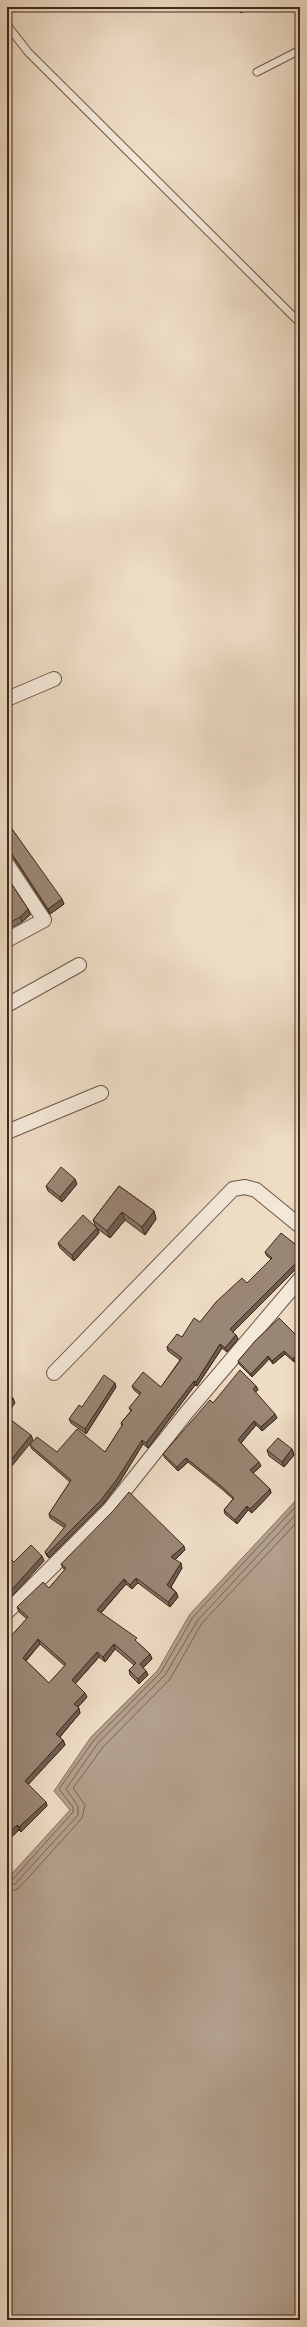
<svg xmlns="http://www.w3.org/2000/svg" width="307" height="2327" font-family="'IM FELL DW Pica',serif">
<style>
.water{fill:#b29f8c;stroke:#84705f}
.lines{fill:none;stroke-linecap:round;stroke-linejoin:round}
.shore{stroke:#786454;stroke-width:1}
.lane-casing{stroke:#6b5646;stroke-width:9}
.street-casing{stroke:#6b5646;stroke-width:16}
.lane{stroke:#f4e8d9;stroke-width:7}
.street{stroke:#f4e8d9;stroke-width:14}
.wall{fill:#847364;stroke:#3f291c;fill-rule:evenodd}
.shaded-wall{fill:#6c5e51;stroke:#3f291c}
.building{fill:#9a8674;stroke:#3f291c;fill-rule:evenodd}
</style>
<rect width="100%" height="100%" fill="#eedcc5"/>
<filter id="stains"><feTurbulence type="fractalNoise" baseFrequency=".005" numOctaves="4"/><feColorMatrix values="0 0 0 0 .2 0 0 0 0 .09 0 0 0 0 .02 0 0 0 .5 -.17"/></filter>
<radialGradient id="worn" r=".72"><stop offset=".6" stop-color="#630" stop-opacity="0"/><stop offset="1" stop-color="#630" stop-opacity=".3"/></radialGradient>
<path class="water" d="M300,1496V2320H7V1879L70,1810L54,1791L91,1737L158,1670L190,1614Z"/>
<g class="lines">
<path class="shore" d="M7,1882L12,1880L73,1812V1807L59,1789L94,1740L161,1672L193,1617L300,1502
M7,1887L15,1884L78,1815V1806L66,1789L98,1743L165,1675L198,1620L300,1510
M7,1893L19,1888L82,1818L85,1805L73,1788L103,1747L170,1679L202,1623L300,1519"/>
<g class="lane-casing">
<path id="lane" d="M7,25L28,52L300,323
M257,72L300,50"/>
</g>
<g class="street-casing">
<path id="street" d="M7,699L54,679
M7,864L44,920L7,940
M7,1005L79,965
M7,1132L101,1093
M54,1373L233,1189L245,1187L256,1190L300,1226
M7,1612L109,1510L187,1412L300,1279"/>
</g>
<use href="#lane" class="lane"/>
<use href="#street" class="street"/>
</g>
<path class="wall" d="M237,7H252L241,13Z
M7,822L64,904L50,914L14,859L10,856H7Z
M7,877L28,909L30,915L22,922L7,930Z
M77,1184L62,1202L48,1191L46,1186Z
M119,1186L154,1211L156,1219L145,1235L125,1220L110,1238L98,1229L99,1233L74,1261L60,1248L58,1243L96,1227L93,1220Z
M300,1242V1265L233,1332L236,1335L238,1339L227,1352L222,1348L197,1386L195,1385L148,1448L143,1444L119,1483L103,1504L49,1558L47,1556L45,1552L65,1528L50,1518L49,1514L70,1482L32,1449L30,1445L57,1452H105L122,1426L121,1423L131,1411L129,1408L140,1395L134,1390L132,1386L161,1387L180,1360L168,1351L167,1347L182,1337L247,1283L271,1259L267,1256L265,1252L295,1244H298Z
M279,1318L294,1362L285,1354L273,1364L269,1359L252,1377L239,1364L238,1361Z
M256,1386L258,1390L255,1392L277,1418L262,1431L256,1425L241,1443L261,1466L253,1473L270,1489L271,1493L252,1513L248,1510L237,1524L225,1514L224,1510L233,1499L223,1490L188,1462L178,1471L165,1458L163,1454Z
M116,1387L86,1434L71,1423L69,1419L82,1407Z
M292,1449L294,1455L284,1467L269,1456L267,1450Z
M185,1550L175,1560L182,1568L171,1587L176,1592L178,1597L170,1607L138,1583L132,1589L126,1584L101,1613L138,1643L150,1654L152,1659L143,1668L146,1671L148,1675L139,1684L130,1675L129,1670L134,1665L115,1649L105,1662L99,1657L75,1684L87,1697L78,1707L80,1713L60,1737L63,1740L65,1745L28,1784L46,1802L47,1806L21,1832L19,1830L7,1841L12,1635L27,1619L19,1612L17,1607L49,1588L65,1570L63,1568L61,1564ZM40,1644L65,1666L49,1683L26,1661Z"/>
<path class="shaded-wall" d="M62,899L64,904L50,914L48,909Z
M28,909L30,915L22,922L20,917Z
M75,1179L77,1184L62,1202L60,1197Z
M154,1211L156,1219L145,1235L142,1227Z
M122,1212L125,1220L110,1238L107,1231Z
M97,1228L99,1233L74,1261L72,1255Z
M300,1259V1265L232,1333L230,1329Z
M236,1335L238,1339L227,1352L225,1348Z
M220,1344L222,1348L197,1386L196,1382Z
M284,1351L285,1354L273,1364L272,1361Z
M300,1351V1355L294,1362L293,1359Z
M268,1356L269,1359L252,1377L251,1374Z
M194,1381L195,1385L148,1448L146,1443Z
M115,1383L116,1387L86,1434L85,1429Z
M256,1386L258,1390L254,1393L253,1389Z
M13,1398L15,1403L7,1414V1406Z
M275,1414L277,1418L262,1431L261,1427Z
M254,1421L256,1425L240,1444L238,1440Z
M31,1435L33,1440L7,1472V1465Z
M142,1440L143,1444L119,1483L103,1504L49,1558L47,1554Z
M292,1449L294,1455L284,1467L282,1462Z
M186,1458L188,1462L178,1471L177,1467Z
M259,1462L261,1466L252,1474L250,1470Z
M270,1489L271,1493L252,1513L250,1509Z
M247,1506L248,1510L237,1524L235,1520Z
M184,1546L185,1550L173,1562L171,1557Z
M42,1556L44,1561L7,1602V1595Z
M181,1563L182,1568L169,1590L167,1585Z
M136,1578L138,1583L132,1589L130,1585Z
M124,1579L126,1584L99,1615L97,1610Z
M176,1592L178,1597L170,1607L168,1602Z
M38,1639L40,1644L24,1662L23,1658Z
M114,1644L115,1649L105,1662L103,1657Z
M97,1652L99,1657L74,1685L72,1680Z
M150,1654L152,1659L142,1669L140,1664Z
M146,1671L148,1675L139,1684L138,1679Z
M85,1693L87,1697L76,1709L74,1704Z
M79,1708L80,1713L58,1739L56,1734Z
M63,1740L65,1745L27,1786L25,1781Z
M46,1802L47,1806L21,1832L19,1827Z
M17,1825L19,1830L7,1841V1834Z"/>
<path class="building" d="M238,7H245L240,10Z
M7,822L62,899L48,909L12,854L8,851H7Z
M7,877L28,909L20,917L7,924Z
M61,1167L75,1179L60,1197L46,1186Z
M119,1186L154,1211L142,1227L122,1212L107,1231L93,1220Z
M83,1215L97,1228L72,1255L58,1243Z
M281,1233L295,1244L296,1242L298,1244L300,1242V1259L230,1329L236,1335L225,1348L220,1344L196,1382L194,1381L146,1443L142,1440L117,1479L101,1500L47,1554L45,1552L66,1525L49,1514L71,1480L30,1445L37,1437L57,1452L77,1429L105,1452L123,1424L121,1423L132,1410L129,1408L141,1393L132,1386L143,1372L161,1387L182,1358L167,1347L177,1334L182,1337L194,1318L200,1322L216,1302L242,1278L247,1283L272,1258L265,1252Z
M279,1318L300,1339V1351L293,1359L284,1351L272,1361L268,1356L251,1374L238,1361L255,1341Z
M240,1370L256,1386L253,1389L275,1414L261,1427L254,1421L238,1440L259,1462L250,1470L270,1489L250,1509L247,1506L235,1520L224,1510L234,1498L221,1486L186,1458L177,1467L163,1454L210,1400L213,1403Z
M104,1375L115,1383L85,1429L69,1419L79,1405L82,1407Z
M7,1393L13,1398L7,1406Z
M7,1417L31,1435L7,1465Z
M278,1438L292,1449L282,1462L267,1450Z
M129,1492L184,1546L171,1557L181,1563L167,1585L176,1592L168,1602L136,1578L130,1585L124,1579L97,1610L137,1638L135,1640L150,1654L140,1664L146,1671L138,1679L129,1670L136,1663L114,1644L103,1657L97,1652L72,1680L85,1693L74,1704L79,1708L56,1734L63,1740L25,1781L46,1802L19,1827L17,1825L7,1834V1631L12,1635L28,1617L17,1607L43,1582L49,1588L66,1568L61,1564L113,1511ZM38,1639L66,1664L49,1683L23,1658Z
M31,1545L42,1556L7,1595V1563L11,1559L14,1562Z"/>
<rect width="307" height="2327" fill="none" stroke="#eedcc5" stroke-width="24"/>
<rect x="8" y="8" width="291" height="2311" fill="none" stroke="#3f291c" stroke-width="2"/>
<rect x="12" y="12" width="283" height="2303" fill="none" stroke="#3f291c"/>
<rect width="100%" height="100%" filter="url(#stains)"/>
<rect width="100%" height="100%" fill="url(#worn)"/>
</svg>
